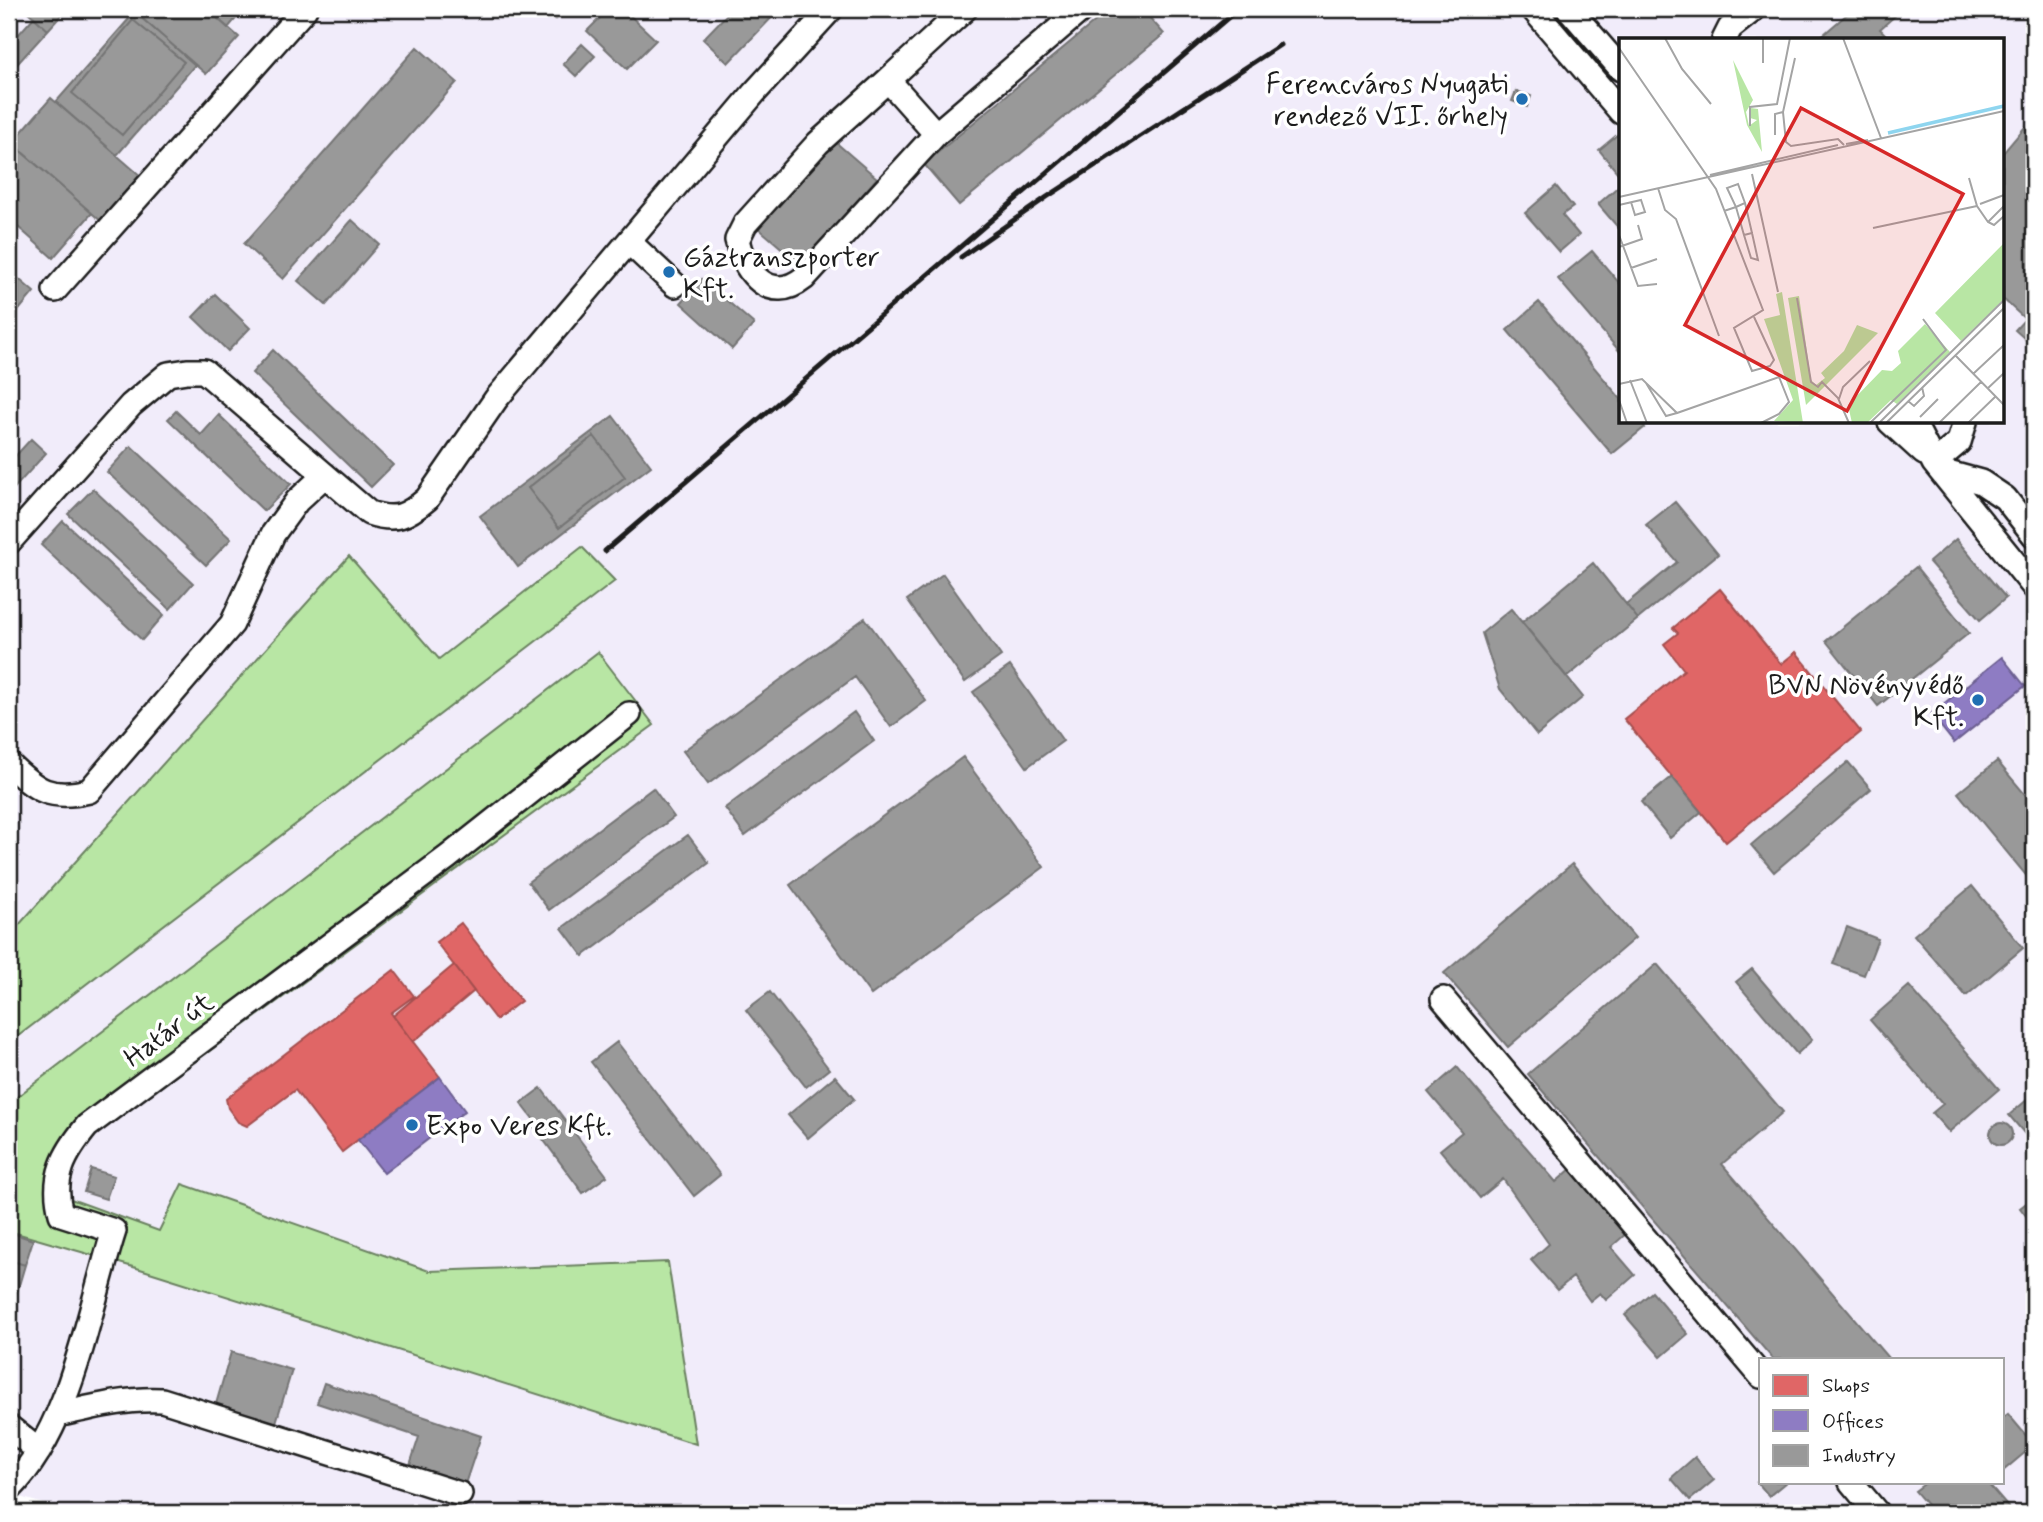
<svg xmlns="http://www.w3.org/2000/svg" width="2043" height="1522" font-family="Mynerve,sans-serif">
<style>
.built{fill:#f1ecfa;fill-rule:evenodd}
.green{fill:#b8e6a4;stroke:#6a8160;stroke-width:2}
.shops{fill:#e06666;stroke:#a55050;stroke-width:2}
.offices{fill:#8e7cc3;stroke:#6c5f91;stroke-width:2}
.industry{fill:#999;stroke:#747474;stroke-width:2}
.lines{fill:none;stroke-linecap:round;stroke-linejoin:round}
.minor-casing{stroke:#1c1c1c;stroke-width:28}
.minor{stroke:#fff;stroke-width:23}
.rail{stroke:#1c1c1c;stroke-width:5}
.poi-dot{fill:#1f6fb2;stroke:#fff;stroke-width:2.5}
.labels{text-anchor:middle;stroke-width:7;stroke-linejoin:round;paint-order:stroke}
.poi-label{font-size:28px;fill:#1c1c1c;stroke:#fff;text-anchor:end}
.street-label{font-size:28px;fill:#1c1c1c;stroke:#fff}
.inset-river{fill:none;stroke:#8ed5ef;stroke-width:3.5}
.inset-road{fill:none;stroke:#a4a4a4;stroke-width:2}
.view{fill:#d62828;fill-opacity:0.15;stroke:#d62828;stroke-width:3.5}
.inset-edge{fill:none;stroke:#1c1c1c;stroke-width:3.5}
</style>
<rect width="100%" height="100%" fill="#fff"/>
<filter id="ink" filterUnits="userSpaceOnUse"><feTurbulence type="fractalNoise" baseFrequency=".0143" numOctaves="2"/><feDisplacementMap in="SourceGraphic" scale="14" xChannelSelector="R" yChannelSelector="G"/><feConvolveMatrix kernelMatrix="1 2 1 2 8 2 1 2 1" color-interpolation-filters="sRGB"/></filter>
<g filter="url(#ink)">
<path class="built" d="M9,9H2034V1513H76L9,1494V1231L140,1269L696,1444L668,1262L429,1271L182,1184L159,1231L67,1198L74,1162L91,1138L654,725L598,653L9,1103V1043L614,581L582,547L439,660L349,556L9,936ZM1621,40H2003V422H1621ZM1761,1359H2003V1482H1761Z"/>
<path class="green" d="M582,547L615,581L9,1043V936L349,556L439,659Z
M598,652L654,725L91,1138L74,1162L68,1198L159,1231L182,1184L429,1271L668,1262L696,1444L140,1269L9,1231V1103Z"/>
<path class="shops" d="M1720,589L1781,664L1796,652L1861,732L1726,842L1624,719L1684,670L1664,644L1678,633L1673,628Z
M461,923L521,1001L496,1020L436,942Z
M454,965L474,991L413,1042L393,1016Z
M394,970L414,996L391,1013L440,1077L342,1152L295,1090L247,1126L238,1122L228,1108L226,1099Z"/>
<path class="offices" d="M2002,657L2025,686L1954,743L1931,714Z
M440,1077L465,1111L384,1173L358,1140Z"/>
<path class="industry" d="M31,9H67L48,30L28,12Z
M131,9H207L239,37L206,74Z
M207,9H244L228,28Z
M545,9H566L556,19Z
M609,9H623L656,40L627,69L587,31Z
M732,9H780L728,63L703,39Z
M1110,9H1142L1164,34L959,205L924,164Z
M1853,9L1866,11L1868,9H1891L1896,15L1880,29L1885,34L1879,40H1817Z
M135,12L195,65L117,155L56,102Z
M34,17L48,30L10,72L9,45Z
M133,20L184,62L122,135L72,93Z
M582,44L595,56L576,76L563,64Z
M417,47L457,82L283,279L244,244Z
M1516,91L1531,96L1527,107L1512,101Z
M51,98L142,177L102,222L12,143Z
M2025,127L2034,135V347L2015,330L2025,319L2003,299V153Z
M1617,135L1621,140V177L1599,150Z
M833,140L877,178L801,265L757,227Z
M17,148L92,213L53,258L9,219V157Z
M1621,184V231L1598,204Z
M1556,186L1573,207L1562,215L1579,235L1559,252L1525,213Z
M352,220L379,244L326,305L298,281Z
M1592,251L1621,285V353L1558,279Z
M13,274L34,292L9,322V279Z
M702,279L754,324L732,349L681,303Z
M215,294L250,328L228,351L193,317Z
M1539,302L1621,399V422H1641L1645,427L1612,454L1507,330Z
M273,350L393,465L371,487L252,373Z
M176,411L201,435L219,415L291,484L264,511L168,419Z
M613,416L651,466L518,567L480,516Z
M594,436L625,477L559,528L528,488Z
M31,439L46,453L9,494V463Z
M131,446L231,539L206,565L107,472Z
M93,489L193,583L170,609L68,514Z
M1675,502L1718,554L1638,619L1626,604L1677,562L1646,525Z
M63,521L164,615L142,640L41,545Z
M1956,539L2006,598L1980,620L1929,562Z
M1593,563L1638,619L1567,677L1522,622Z
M1916,567L1969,633L1878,706L1826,641Z
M943,574L1001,656L965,682L907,600Z
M1511,609L1583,697L1537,735L1500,689L1482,633Z
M865,618L926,701L891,727L855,677L708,784L683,751Z
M1010,666L1063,741L1027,767L973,692Z
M854,712L874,741L745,836L725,808Z
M963,757L1044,867L871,995L790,885Z
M1997,761L2034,805V810L2029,815L2034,821V885L1958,793Z
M1848,762L1871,789L1774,872L1751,845Z
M1672,777L1701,812L1670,838L1641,802Z
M653,788L674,817L549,910L528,882Z
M688,835L709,863L583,956L562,928Z
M1572,864L1635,938L1508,1047L1444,973Z
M1972,886L2023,948L1966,996L1914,935Z
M1847,927L1878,939L1864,975L1833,964Z
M1657,964L1783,1112L1722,1164L1889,1359H1773L1528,1074Z
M1752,969L1812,1040L1797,1054L1736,982Z
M1909,986L1999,1089L1949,1132L1932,1113L1943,1104L1870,1020Z
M770,992L829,1069L806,1087L746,1010Z
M617,1042L720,1175L694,1196L591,1062Z
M1457,1067L1556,1182L1572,1168L1627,1233L1611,1247L1635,1275L1606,1300L1600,1293L1590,1301L1573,1277L1557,1290L1531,1260L1549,1244L1503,1179L1480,1198L1440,1150L1462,1132L1428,1092Z
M835,1076L854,1099L808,1138L788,1115Z
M541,1088L607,1176L583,1193L534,1127L537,1124L521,1103Z
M2034,1094V1127L2025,1134L2009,1115Z
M1990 1134a11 11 0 1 1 22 0a11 11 0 1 1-22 0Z
M91,1169L114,1176L106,1199L84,1192Z
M2034,1197V1226L2020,1208Z
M9,1232L33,1240L25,1265L9,1260Z
M9,1260L25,1265L12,1309L9,1308Z
M1652,1292L1688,1334L1661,1357L1625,1315Z
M231,1352L292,1370L274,1429L214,1411Z
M324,1383L481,1436L463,1490L408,1471L419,1437L317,1403Z
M2008,1414L2034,1445L2003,1471V1418Z
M1695,1457L1714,1480L1690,1500L1671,1478Z
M1761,1479V1482H1786L1769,1496L1757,1482Z
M1927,1482H1990L1988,1484L2013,1513H1934L1915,1491Z"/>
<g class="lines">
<g class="minor-casing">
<path id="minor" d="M965,9L888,80L936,134L1082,9
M1533,9L1621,112
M1569,9L1621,69
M1724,40L1730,28L1754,9
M888,80L818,143L745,224L737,240C745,273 770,305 804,278L936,134
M629,242L675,285
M55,290L305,9
M1890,422L1924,453
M1913,422L1934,463L2034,587
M1934,463L1959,442L1965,422
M1941,471L1981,482L2005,498L2034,535
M9,542L131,405L168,374L187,371H204L369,513C396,522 407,516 427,499L496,399L754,93L831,9
M9,764C37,791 50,800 89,791L232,624L273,534L297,501L325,475
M1443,999L1761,1376
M58,1415C92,1407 127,1398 162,1400L460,1494
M9,1427L39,1451
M1851,1482L1877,1513
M9,1490C72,1426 87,1315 114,1231L61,1214C51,1177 64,1154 87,1126L448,857L629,714"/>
</g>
<use href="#minor" class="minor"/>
<path class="rail" d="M961,257L1047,197L1280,45
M605,551L1238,9"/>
</g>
</g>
<g class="poi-dot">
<circle cx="1522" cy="99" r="7"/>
<circle cx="669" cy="272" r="7"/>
<circle cx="1978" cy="700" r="7"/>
<circle cx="412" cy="1125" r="7"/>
</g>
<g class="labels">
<g class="poi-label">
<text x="1508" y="93">Ferencváros Nyugati<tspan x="1508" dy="32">rendező VII. őrhely</tspan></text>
<text x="683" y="266" text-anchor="start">Gáztranszporter<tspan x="683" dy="32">Kft.</tspan></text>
<text x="1964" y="694">BVN Növényvédő<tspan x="1964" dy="32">Kft.</tspan></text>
<text x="426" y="1135" text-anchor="start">Expo Veres Kft.</text>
</g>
<g class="street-label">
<text transform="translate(168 1029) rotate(-37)" y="10">Határ út</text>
</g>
</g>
<g transform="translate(1619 38)">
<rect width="385" height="385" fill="#fff"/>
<path d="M114,22L134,62L127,74L130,88L138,82L131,80L132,70L139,71L143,114L128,87ZM385,205V261L342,303L316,275ZM163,254L184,385L155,383L174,362L145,281L161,277L157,256ZM180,258L192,342L197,347L206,340L202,335L225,313L238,287L259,295L187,367L169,260ZM306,286L331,314L278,366L272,362L248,385H233L229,367L263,332L273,333L282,325L279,313Z" fill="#b8e6a4"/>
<path class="inset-river" d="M269,95L385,68"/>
<path class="inset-road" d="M46,0L63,31L92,66M144,0V25M224,0L262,100M0,10L97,151L144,272L115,290L133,333L151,328L155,322L135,279M176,20L164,74L167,104L172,108L219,101L225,107M131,88V69L158,66L171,0M156,97V76L164,74M227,106L249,102M133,136L159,254M91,137L219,107M350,140L358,168L369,184L375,187L385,178M39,150L46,172L57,181L100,298M0,159L385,73M361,166L385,157M0,167L22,162L26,174L16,177L12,164M105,173L117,169L126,165L119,146L108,150L117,169L125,197L133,195L126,165M369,184L385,168M254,190L358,168M0,197L19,248L38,246M125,197L132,220L139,222L133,195M0,209L23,201L19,187M12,230L38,221M178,260L192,344L199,349L203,344L219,360L230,385M336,317L385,367M354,336L385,307M11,342L28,385M27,345L47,378L58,375M0,346L23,341L58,375L160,339L170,364L160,376L142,385M368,351L385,335M220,361L224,349L251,323M0,362L8,385M289,363L295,368L305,358L303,349M301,379L319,361M251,385L327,312L304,281M260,385L385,262M267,385L385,270M320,385L362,344M349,385L376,359"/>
<path class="view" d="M182,70L344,156L228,373L66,287Z"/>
<rect width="385" height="385" class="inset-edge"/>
</g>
<rect width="2043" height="1522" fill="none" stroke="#fff" stroke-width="35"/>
<rect x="18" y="18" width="2008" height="1487" fill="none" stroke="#1c1c1c" stroke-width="2.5" filter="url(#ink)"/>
<rect x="1759" y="1358" width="245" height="126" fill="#ffffff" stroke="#a4a4a4" stroke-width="2"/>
<rect x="1773" y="1375" width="35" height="21" fill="#e06666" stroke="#a4a4a4" stroke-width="2"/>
<text x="1822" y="1392" font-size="21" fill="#1c1c1c">Shops</text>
<rect x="1773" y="1410" width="35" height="21" fill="#8e7cc3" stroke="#a4a4a4" stroke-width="2"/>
<text x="1822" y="1428" font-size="21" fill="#1c1c1c">Offices</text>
<rect x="1773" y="1445" width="35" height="21" fill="#999999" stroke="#a4a4a4" stroke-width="2"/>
<text x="1822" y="1462" font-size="21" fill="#1c1c1c">Industry</text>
</svg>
